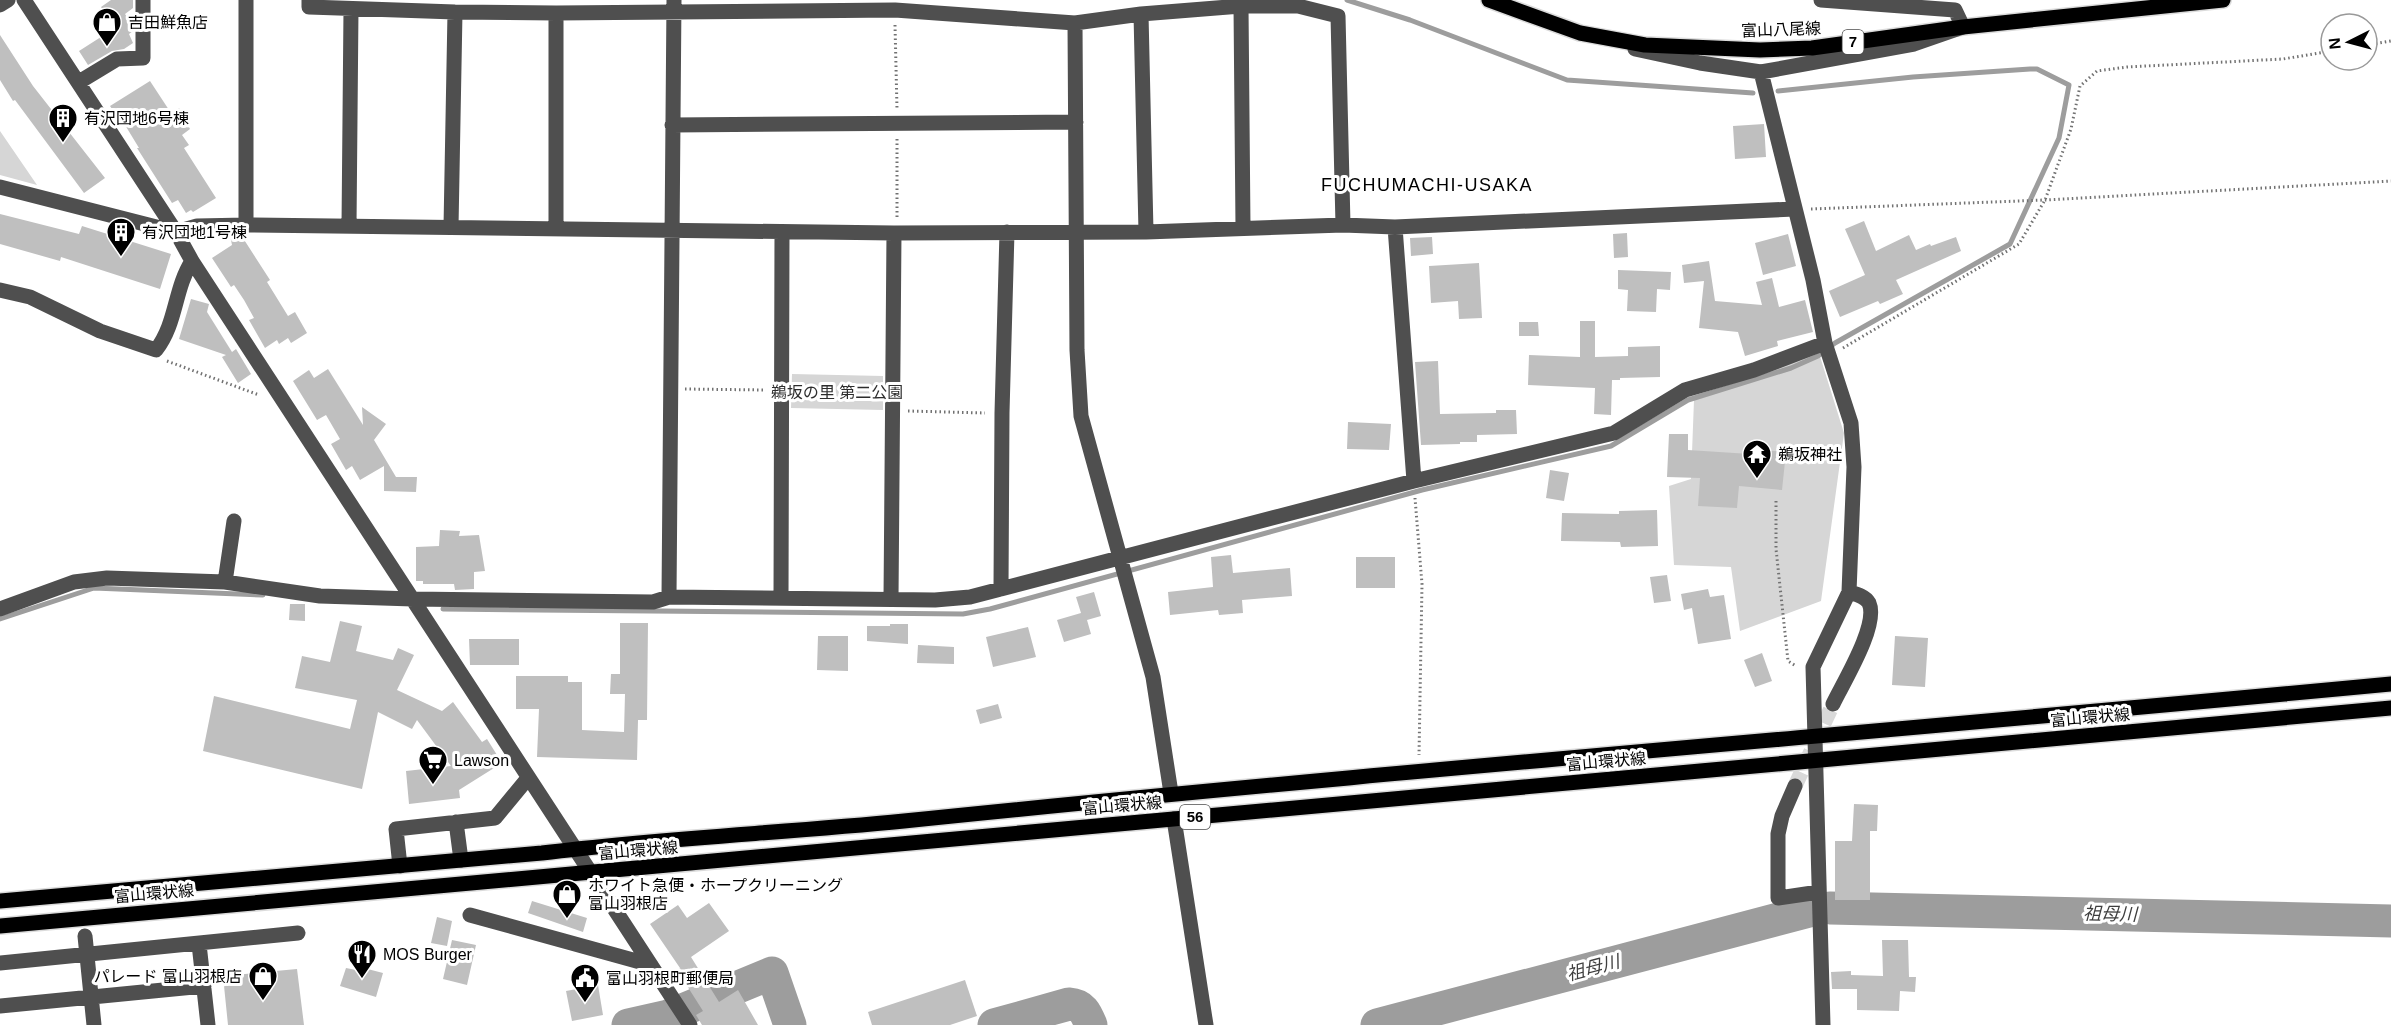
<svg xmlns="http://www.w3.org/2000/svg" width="2391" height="1025" font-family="Helvetica,'Noto Sans JP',sans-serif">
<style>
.green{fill:#d6d6d6}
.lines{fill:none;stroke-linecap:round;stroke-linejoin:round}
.stream{stroke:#9d9d9d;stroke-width:5}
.river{stroke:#9d9d9d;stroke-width:33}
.building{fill:#bfbfbf}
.minor-tunnel{stroke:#d9d9d9;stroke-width:15;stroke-dasharray:15 8;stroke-linecap:butt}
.major-casing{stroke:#dbdbdb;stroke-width:18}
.path{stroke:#717171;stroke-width:3;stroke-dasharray:1.5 3;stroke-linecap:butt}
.minor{stroke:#4f4f4f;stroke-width:15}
.major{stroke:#000;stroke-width:15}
.labels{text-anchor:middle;stroke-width:6;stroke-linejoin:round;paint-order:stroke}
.shield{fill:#fff;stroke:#4c4c4c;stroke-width:1.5}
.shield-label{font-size:15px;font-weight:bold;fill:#000}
.poi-label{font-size:16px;fill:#000;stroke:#fff;text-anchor:start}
.street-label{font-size:16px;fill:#000;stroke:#fff}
.park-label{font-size:16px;fill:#2d2d2d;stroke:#fff}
.neighbourhood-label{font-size:18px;letter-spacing:1.5px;fill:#000;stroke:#fff}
.water-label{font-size:18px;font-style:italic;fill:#3e3e3e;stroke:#fff}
</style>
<rect width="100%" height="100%" fill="#fff"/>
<path class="green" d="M0,131L37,185L0,175Z
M1818,350L1844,433L1821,601L1740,631L1731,567L1674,565L1669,486L1691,479L1694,400Z
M792,374L883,376V410L791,408Z"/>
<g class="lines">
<path class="stream" d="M1347,0L1410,20L1567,80L1753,93
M443,609L963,614L990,609L1422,490L1611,446L1688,400L1791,368L1818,356L1835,343L2010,244L2059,138L2069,85L2037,69H2030L1913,77L1778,91
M0,619L94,588L263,595"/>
<path class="river" d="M1830,908L2391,921
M628,1025L668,1016L772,973L790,1025
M994,1025L1069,1004C1083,1005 1086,1013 1091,1025
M1377,1025L1809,911"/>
</g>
<path class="building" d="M111,0H133V8L125,14L133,26V31L129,34L133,43L124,49L112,51L88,65L79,51L115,28L101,7Z
M0,35L33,86L105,178L84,193L15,100L13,101L0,80Z
M150,81L171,113L179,108L190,129L182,135L189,145L184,148L216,198L193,212L191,210L186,213L178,200L172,203L137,148H139L122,120L120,121L110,106Z
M1764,124L1766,157L1735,159L1733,126Z
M0,214L79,234L82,226L171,254L160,289L61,257L60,261L0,244Z
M1864,221L1876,251L1909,235L1916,250L1930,244L1931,246L1956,237L1961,251L1896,280L1903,294L1880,304L1878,301L1840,317L1829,291L1865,275L1845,229Z
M1627,233L1628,257L1614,258L1613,234Z
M1788,234L1796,266L1763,275L1755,243Z
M230,235H241L270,280L267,282L288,316L295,312L307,333L291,343L288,338L279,344L277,340L265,348L249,320L254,318L244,300L234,285L231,287L212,258L232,245Z
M1432,237L1433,254L1411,256L1410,238Z
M1709,261L1715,301L1762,305L1756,282L1772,278L1779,307L1805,300L1813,332L1777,341L1778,346L1745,356L1738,332L1699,328L1704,281L1684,283L1682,265Z
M1479,263L1482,318L1459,319L1458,301L1431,303L1429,266Z
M1618,270L1671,272L1670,290L1657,289L1656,312L1627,311L1628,290L1618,289Z
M191,299L209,304L207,312L232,352L236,349L251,374L238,383L222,357L226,355L179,339Z
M1580,321H1595V357L1628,356V347L1660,346V377L1620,378V380H1612L1611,415L1594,414L1595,388L1528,385L1529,355L1580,357Z
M1519,322H1538L1539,336H1519Z
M1438,361L1440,414L1496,413V410H1516L1517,434L1477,435V442H1460V444L1421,445L1415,362Z
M328,369L363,425L362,407L386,424L374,440L396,477H417L416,492L384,491V466L360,480L352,466L346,470L331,444L340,439L326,415L317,420L293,381L309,370L314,378Z
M1348,422L1391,424L1389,450L1347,449Z
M1669,434H1688V450L1750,454V449L1786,452L1782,490L1739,486L1737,508L1698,506L1700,478L1667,477Z
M1550,470L1569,473L1564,501L1546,498Z
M1657,510L1658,546L1621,547L1620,542L1561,541L1562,513L1619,514V511Z
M440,530L460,531L459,536L479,535L485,571L474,572V589L455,590L454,584H423V581H416V547L439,546Z
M1231,555L1233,573L1290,568L1292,596L1242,600L1243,613L1219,615L1218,610L1170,615L1168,592L1213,587L1211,557Z
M1356,557H1395V588H1356Z
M1667,575L1671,601L1654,603L1650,577Z
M1708,589L1710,597L1724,595L1731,639L1698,644L1692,608L1684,610L1681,594Z
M1094,592L1101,616L1087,620L1091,634L1064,642L1057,620L1081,613L1076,597Z
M290,604H305V621L289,620Z
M340,621L362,626L356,651L393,660L398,648L414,655L397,690L442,711L453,702L482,742L487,739L502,763L459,790L460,798L409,804L406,771L451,766L417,720L412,729L378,712L362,789L203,751L214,696L350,729L357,700L295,688L302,656L330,662Z
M620,623H648L647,720H638L637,760L537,757L539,709H516V676H568V682H582V730L624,732L625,694H610L611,674H620Z
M890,624H908V644L867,641V626H890Z
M1028,627L1036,657L993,667L986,637Z
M818,636H848V671L817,670Z
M1895,636L1928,638L1925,687L1892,685Z
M469,639H519V665H470Z
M918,645L954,647V664L917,663Z
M1762,653L1772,681L1755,687L1744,660Z
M998,704L1002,718L980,724L976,710Z
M1854,804L1878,805L1877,831H1870V900H1835V841H1852Z
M532,901L587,918L583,932L528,913Z
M709,903L729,931L691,957L719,1002L738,990L758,1025H702L696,1015L703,1011L677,970L680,968L650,924L678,905L687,918Z
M437,917L452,921L447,946L431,943Z
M452,940L476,945L467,985L443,979Z
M1882,940H1908L1909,977H1916L1915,992L1900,991L1899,1011L1857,1010V989H1832L1831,972L1851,971V975L1883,976Z
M356,966L383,973L376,997L340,986L346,968L356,970Z
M297,969L304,1025H228L223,976Z
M965,980L977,1016L950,1025H872L868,1012Z
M598,985L603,1015L572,1021L566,991Z"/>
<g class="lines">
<path class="minor-tunnel" d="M1795,786L1833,704"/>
<g class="major-casing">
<path id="major" d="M1489,0L1580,33L1645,45L1760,50L1812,48L1963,27L2223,0
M0,901L542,853C662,838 783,833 904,821C1399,770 1895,731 2391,684
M0,926L2391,708"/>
</g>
<path class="path" d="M895,25L897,109
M2367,45L2391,41
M897,139V217
M1811,209L2045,200L2391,181
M1843,348L2019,244L2045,200L2071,129L2080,86L2097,71L2127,67L2283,59L2331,51
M167,361L259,395
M685,389L766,390
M908,411L985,413
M1415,498L1422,584L1419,755
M1776,501V549L1788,661L1796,666"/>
<path class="minor" d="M24,0L176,232L192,261L690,1025
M309,0V7L455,12L556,13L895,10L1075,23L1141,14L1241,6H1298L1338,16L1343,225
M0,5L8,0
M1241,6L1243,228
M556,13V228
M1141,14L1146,232
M1075,23L1077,350L1081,416L1153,677L1171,793
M1635,49L1700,63L1761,72L1914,44L1963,27L1955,10L1821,0
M1761,72L1813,280L1825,343L1851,423L1854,467L1849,592L1813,667L1823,1025
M79,82L117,59L143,58V0
M672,125L1076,122
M0,187L176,232L197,226L246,225L894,233L1146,232L1343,225L1395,227L1794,209
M246,225V0
M349,226L351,9
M451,227L455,12
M1395,227L1414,481
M0,290L30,297L100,331L156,350C177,323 174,289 192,261
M225,582L234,521
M1001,589L1002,413L1007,232
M669,597L674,0
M781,598L782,233
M891,599L894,233
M0,609L74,582L107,578L225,582L320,596L413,599L653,602L669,597L935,600L970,597L1414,481L1614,433L1685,390L1754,370L1825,343
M1833,704C1843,683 1879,625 1869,603C1865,596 1856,594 1849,592
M1795,786L1782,816L1778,834V898L1819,892
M1174,819L1206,1025
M456,822L461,860
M400,866L396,829L495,818L528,778
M470,915L651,965
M85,936L94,1025
M199,944L208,1025
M0,963L298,933
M0,1006L204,986"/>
<use href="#major" class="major"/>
</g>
<defs>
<g id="shop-pin" transform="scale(1.5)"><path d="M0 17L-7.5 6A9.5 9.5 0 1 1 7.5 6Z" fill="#000" stroke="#fff"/><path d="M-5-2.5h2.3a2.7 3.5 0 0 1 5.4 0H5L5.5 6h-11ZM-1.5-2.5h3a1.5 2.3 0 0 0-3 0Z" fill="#fff"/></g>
<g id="building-pin" transform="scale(1.5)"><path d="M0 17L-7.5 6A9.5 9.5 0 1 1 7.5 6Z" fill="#000" stroke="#fff"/><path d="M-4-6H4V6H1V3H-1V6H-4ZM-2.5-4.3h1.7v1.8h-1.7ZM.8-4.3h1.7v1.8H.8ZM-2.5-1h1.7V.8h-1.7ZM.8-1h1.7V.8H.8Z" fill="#fff"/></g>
<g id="temple-pin" transform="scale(1.5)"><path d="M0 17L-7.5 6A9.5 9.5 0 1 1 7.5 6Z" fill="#000" stroke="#fff"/><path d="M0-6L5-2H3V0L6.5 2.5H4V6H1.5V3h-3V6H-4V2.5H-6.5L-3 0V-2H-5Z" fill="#fff"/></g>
<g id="supermarket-pin" transform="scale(1.5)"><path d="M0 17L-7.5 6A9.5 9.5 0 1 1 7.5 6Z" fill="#000" stroke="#fff"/><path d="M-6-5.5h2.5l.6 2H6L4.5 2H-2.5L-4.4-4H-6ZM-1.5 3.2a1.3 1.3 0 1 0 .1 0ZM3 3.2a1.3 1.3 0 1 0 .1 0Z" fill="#fff"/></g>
<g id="restaurant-pin" transform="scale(1.5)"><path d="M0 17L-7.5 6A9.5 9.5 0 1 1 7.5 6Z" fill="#000" stroke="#fff"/><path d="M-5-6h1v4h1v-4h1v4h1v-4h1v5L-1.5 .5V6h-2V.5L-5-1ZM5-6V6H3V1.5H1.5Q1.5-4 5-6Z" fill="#fff"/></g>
<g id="civic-pin" transform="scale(1.5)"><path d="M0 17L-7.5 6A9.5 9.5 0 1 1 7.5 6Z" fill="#000" stroke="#fff"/><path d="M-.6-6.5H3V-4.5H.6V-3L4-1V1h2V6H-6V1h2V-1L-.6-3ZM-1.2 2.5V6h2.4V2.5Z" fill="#fff"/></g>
</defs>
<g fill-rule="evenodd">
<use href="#shop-pin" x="107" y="22"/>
<use href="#building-pin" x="63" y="118"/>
<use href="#building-pin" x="121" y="232"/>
<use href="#temple-pin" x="1757" y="454"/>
<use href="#supermarket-pin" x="433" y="760"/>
<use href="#shop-pin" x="567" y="894"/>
<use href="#restaurant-pin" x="362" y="954"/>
<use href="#shop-pin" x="263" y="976"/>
<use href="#civic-pin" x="585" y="978"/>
</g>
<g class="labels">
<g class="shield">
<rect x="1842.5" y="30" width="21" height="24" rx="4.5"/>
<rect x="1180" y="805" width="30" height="24" rx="4.5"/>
</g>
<g class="shield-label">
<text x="1853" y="47">7</text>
<text x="1195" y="822">56</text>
</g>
<g class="poi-label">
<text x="128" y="28">吉田鮮魚店</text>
<text x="84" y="124">有沢団地6号棟</text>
<text x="142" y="238">有沢団地1号棟</text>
<text x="1778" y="460">鵜坂神社</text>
<text x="454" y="766">Lawson</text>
<text x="588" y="891">ホワイト急便・ホープクリーニング<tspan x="588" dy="18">富山羽根店</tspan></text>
<text x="383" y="960">MOS Burger</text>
<text x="242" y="982" text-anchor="end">パレード 富山羽根店</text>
<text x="606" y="984">富山羽根町郵便局</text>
</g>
<g class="street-label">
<text transform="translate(1781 29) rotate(-2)" y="6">富山八尾線</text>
<text transform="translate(2090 717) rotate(-5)" y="6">富山環状線</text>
<text transform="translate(1606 761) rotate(-5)" y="6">富山環状線</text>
<text transform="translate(1122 805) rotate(-5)" y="6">富山環状線</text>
<text transform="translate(638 850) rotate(-5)" y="6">富山環状線</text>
<text transform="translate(154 893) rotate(-5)" y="6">富山環状線</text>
</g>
<g class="park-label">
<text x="837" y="398">鵜坂の里 第二公園</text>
</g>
<g class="neighbourhood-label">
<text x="1427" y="191">FUCHUMACHI-USAKA</text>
</g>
<g class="water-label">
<text transform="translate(2110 914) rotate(1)" y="6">祖母川</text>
<text transform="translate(1593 968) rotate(-15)" y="6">祖母川</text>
</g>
</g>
<g transform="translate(2349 42) rotate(264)"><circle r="28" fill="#ffffff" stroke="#999999" stroke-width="1.5"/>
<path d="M0-4.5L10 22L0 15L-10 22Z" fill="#000000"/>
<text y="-9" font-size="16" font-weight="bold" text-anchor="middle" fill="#000000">N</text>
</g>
</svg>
